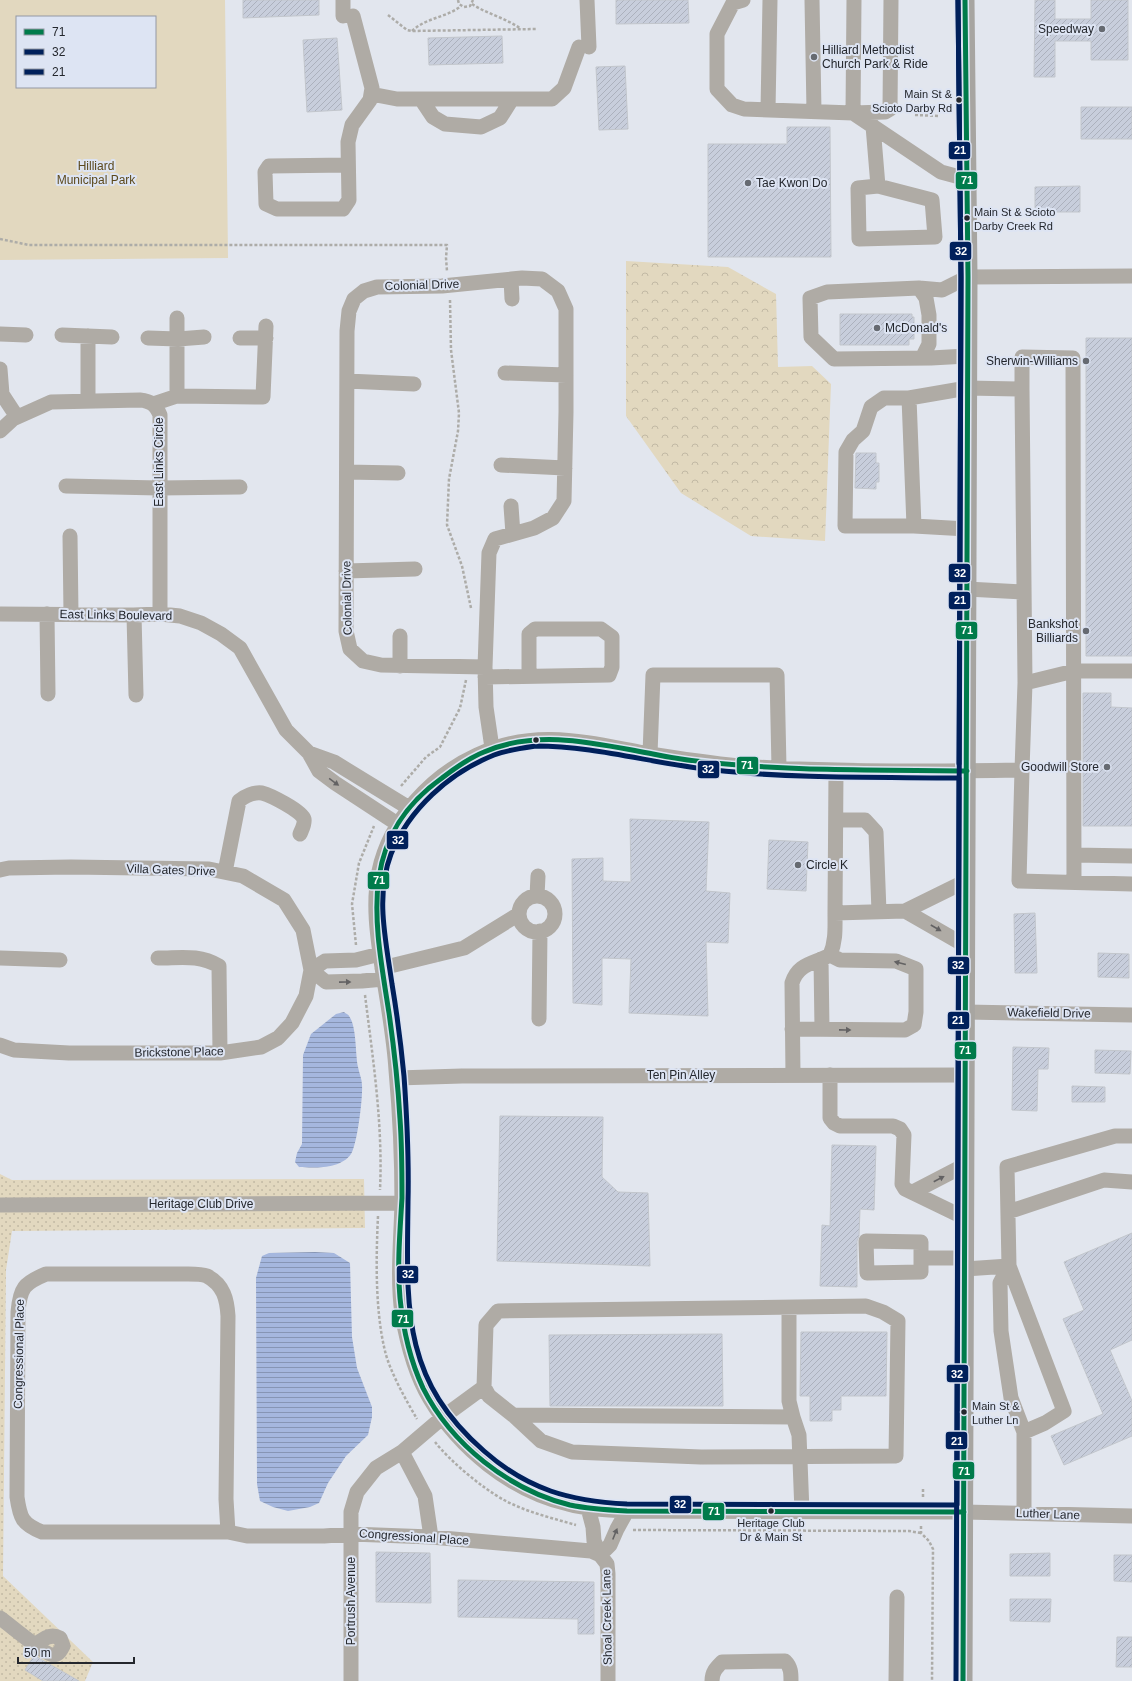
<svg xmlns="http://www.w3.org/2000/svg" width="1132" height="1681" font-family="Helvetica,sans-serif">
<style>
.grass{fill:url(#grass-dots)}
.forest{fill:url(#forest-crowns)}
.green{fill:#e2d8bf;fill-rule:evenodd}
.water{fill:url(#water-rules)}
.building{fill:url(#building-hatch);stroke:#c2c6cc}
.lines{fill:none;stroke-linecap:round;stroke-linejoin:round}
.path{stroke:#adaca8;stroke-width:2.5;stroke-dasharray:3 2;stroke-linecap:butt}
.minor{stroke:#afaba5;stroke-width:15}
.major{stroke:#a7a5a1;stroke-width:19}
.bus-1-casing{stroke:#dde4f3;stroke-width:8}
.bus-2-casing{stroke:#dde4f3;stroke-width:8}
.bus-3-casing{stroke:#dde4f3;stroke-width:8}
.bus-1{stroke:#007b4b;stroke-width:5}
.bus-2{stroke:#00205b;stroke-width:5}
.bus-3{stroke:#00205b;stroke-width:5}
.oneway{fill:#636263}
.poi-dot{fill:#666a71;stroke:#dde4f3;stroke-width:1.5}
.bus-dot{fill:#24272d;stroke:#dde4f3;stroke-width:1.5}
.labels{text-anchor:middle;stroke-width:4;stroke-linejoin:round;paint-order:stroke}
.bus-label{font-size:11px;fill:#24272d;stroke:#dde4f3;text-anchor:start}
.poi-label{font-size:12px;fill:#24272d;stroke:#dde4f3;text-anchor:end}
.park-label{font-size:12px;fill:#5c491c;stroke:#dde4f3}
.street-label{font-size:12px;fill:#24272d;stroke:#dde4f3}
.line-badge{stroke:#dde4f3;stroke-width:1.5}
.badge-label{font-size:11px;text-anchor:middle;font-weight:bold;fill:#fff}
</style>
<defs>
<pattern id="grass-dots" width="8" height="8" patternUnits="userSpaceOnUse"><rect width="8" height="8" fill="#e2d8bf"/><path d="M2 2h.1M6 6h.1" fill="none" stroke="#c2b9a4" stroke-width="1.8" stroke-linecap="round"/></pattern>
<pattern id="forest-crowns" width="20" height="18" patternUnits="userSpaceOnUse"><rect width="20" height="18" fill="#e2d8bf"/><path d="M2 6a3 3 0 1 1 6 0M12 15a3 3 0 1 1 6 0" fill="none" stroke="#c2b9a4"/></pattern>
<pattern id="water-rules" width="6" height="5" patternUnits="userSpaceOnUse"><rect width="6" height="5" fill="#a5b7de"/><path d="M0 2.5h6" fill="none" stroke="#8695b4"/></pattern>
<pattern id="building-hatch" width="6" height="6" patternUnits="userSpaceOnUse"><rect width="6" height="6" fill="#c8cedc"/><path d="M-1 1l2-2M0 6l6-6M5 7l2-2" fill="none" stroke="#acb1bd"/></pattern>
</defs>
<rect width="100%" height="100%" fill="#e2e6ee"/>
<path class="grass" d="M0,1174L12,1180L364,1179L365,1228L12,1231L6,1270L3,1576L93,1662L85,1681H0Z"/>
<path class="forest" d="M626,261L728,267L776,294L778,367L812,366L831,384L825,541L751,536L681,493L626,416Z"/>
<path class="green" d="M0,0H225L228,258L0,260ZM17,17H155V87H17Z"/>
<path class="water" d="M344,1012C345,1013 349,1015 349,1016C357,1027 355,1053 358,1067C359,1073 362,1079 362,1085C363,1098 357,1145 351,1154C341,1169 315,1168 299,1167L295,1162L297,1153L302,1144L303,1055L311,1034L336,1014Z
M315,1252L334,1253L350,1263L352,1337L357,1368L372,1407V1417L368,1435L346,1456L328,1483L319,1503L310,1507L288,1511L273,1507L260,1501L257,1484L256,1278L262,1256L269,1253Z"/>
<path class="building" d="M243,0H319V15L243,18Z
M616,0H688L689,23L616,24Z
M1035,0H1055V19H1091V0H1128V60H1091V41H1055V77H1034Z
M502,36L503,63L429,65L428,38Z
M337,38L342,110L307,112L303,40Z
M625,66L628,129L599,130L596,67Z
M1081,107H1132V139H1081Z
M787,127H830L831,257H708V144H787Z
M1080,186V212H1035V187Z
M840,314H912V317H914V339H909V345H840Z
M1086,338H1132V656H1086Z
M856,453H876V463H879V482H876V489L855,488Z
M1083,693H1111V707L1132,708V826H1083Z
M630,819L709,822L706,891L730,893L728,943L706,942L708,1016L629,1013L631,959L602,958V1005L573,1003L572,859L603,858V881L631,882Z
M769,840L808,842L806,891L767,889Z
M1035,913L1037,973H1015L1014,914Z
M1098,953L1129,954V978L1098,977Z
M1013,1047L1049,1048L1048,1069H1038L1037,1111L1012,1110Z
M1095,1050L1131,1051L1130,1074L1095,1073Z
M1072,1086L1105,1087V1102H1072Z
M500,1116L603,1117L602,1177L618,1192L648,1193L650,1266L497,1261Z
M832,1145L876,1146L874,1210L860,1209L859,1236L857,1241V1287L820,1286L822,1225L830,1226Z
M1132,1233V1340L1110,1350L1132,1401V1436L1064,1465L1051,1436L1103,1414L1063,1319L1084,1310L1064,1262Z
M801,1332H887L886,1396H841V1410H832V1421H810V1396H800Z
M722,1334L723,1406H550L549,1335Z
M376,1552L430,1553L431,1603L376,1602Z
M1050,1553V1576H1010V1554Z
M1114,1555H1132V1582L1114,1581Z
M458,1580L594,1582V1634H578V1619L458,1617Z
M1010,1599H1051L1050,1622L1010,1621Z
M1117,1637H1132V1667H1116Z
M34,1655L39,1658L79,1681H43L25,1670Z"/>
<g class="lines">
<path class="path" d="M458,0L459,4L464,7L470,6L473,0
M472,4C487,14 506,18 521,29
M388,15L407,30L412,31L536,29
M412,31C427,17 446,18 461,6
M915,115L939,116
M0,239L29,245H447L446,258L447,271
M450,300L451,350L459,413L458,431L449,479L447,525L462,566L471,608
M401,786L426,757L440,747L460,708L466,680
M356,945L352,904L359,863L374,826
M365,995C373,1060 383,1124 380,1190
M378,1216C376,1258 375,1310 385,1351C390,1372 406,1400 417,1419
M435,1442C450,1461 482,1488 504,1500C526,1512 552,1518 576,1525
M923,1497V1487
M921,1526V1533L929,1541L933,1549L932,1681
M633,1530L909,1531L921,1533"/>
<path class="minor" d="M587,0L589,47
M743,0L733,3L717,34V89L732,105L744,109L853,113L885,112L890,109L891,0
M812,0L814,111
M854,0L853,113L941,172L967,179
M343,16V0
M371,94L397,99H552L564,88L579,47
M421,99L433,117L445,124L481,127L500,118L512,99
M768,110L770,0
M873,126L878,186L858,188L859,239L935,237L932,200L878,186
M348,165L269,166L265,172L266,204L277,209H343L349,200L348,142L352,125L370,100L372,88L353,16
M511,279L512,299
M919,288L926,298L929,315V344L922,358
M0,334L26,335
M62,335L112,337
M88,336V401
M148,338L178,339L204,337
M240,338H266
M967,356L931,358L834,359L811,337L810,298L827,292L919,288L942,290L968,277L1132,276
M0,369L2,394L17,417
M505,373L566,375
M347,381L414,384
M1022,389V357L1073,358L1074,882
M177,396V318
M909,398H884L871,407L863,431L853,440L846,452L845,526H914
M153,404L177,396L263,397L266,326
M0,431L13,419L51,402L140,400C151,401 156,405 160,415V614
M501,465L565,468
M347,472L398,473
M66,486L159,488L240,487
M511,506L513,534
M967,529L914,526L909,398L967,388L1022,389L1025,683L1022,770C928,772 833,772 739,766C707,763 675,758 644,753C584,742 535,728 477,755C431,776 390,820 379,871C372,905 378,940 383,974C388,1005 394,1038 396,1070C400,1114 402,1159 402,1203C401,1240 397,1278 402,1314C407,1343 415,1374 430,1399C459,1448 511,1491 568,1504C587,1509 607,1510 627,1511L964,1512L1132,1516
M70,536L71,614
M346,571L415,569
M967,589L1024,592
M0,614L134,615L160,614L180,616L201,623L221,634L240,648L286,730L309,753L319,771L335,783L399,825
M47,614L48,694
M134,615L136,695
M400,666V636
M485,667L381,665L363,661L350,649L346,631L347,331L349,311L354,299L364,291L377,287L442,286L522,278L542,279L558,291L566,309V412L564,501L553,518L534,528L495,539L489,553L485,667L486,707L492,748
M485,677L609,675L612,667V637L601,629H535L529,634V676
M1025,683L1074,671H1132
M309,753L334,762L409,808
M650,754L653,675H777L779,767
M836,770L835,913L905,911L966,881
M1022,770L1019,881L1132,884
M836,820H865L876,832L879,912
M1074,855L1132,856
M0,870L9,868L71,867L209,869L243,876L284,900L303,930L311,970L326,982L362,981L384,979
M225,872L239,801C245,796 254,792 262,793C270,795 302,811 304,819C305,824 302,829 300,834
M537,896L538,876
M519 914a18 18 0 1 1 36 0a18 18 0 1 1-36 0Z
M905,911L966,946
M0,958L60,960
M158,958C181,958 198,954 219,966L220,1053
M821,959L822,1029
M382,968L464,948L519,914
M311,970L325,961L356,960L380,954
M966,1012L1132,1015
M539,1019L540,931
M792,1029L905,1030L914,1025L916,1012V969L896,961L840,960L830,955
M0,1045L14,1050L69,1053H220L261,1047L278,1038L292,1023L306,996L311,970
M793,1075L792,983C798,963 814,964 830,955C836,941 835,928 835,913
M830,1075V1118L834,1123L840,1126H893L900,1129L904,1135L902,1184L905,1189L965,1218
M397,1078L462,1076L966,1075
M913,1192L965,1165
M0,1205L402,1203
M1008,1212L1104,1180L1132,1182
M921,1258V1242L866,1241L867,1273L921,1272V1258H965
M1009,1266L1064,1411L1045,1423L1024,1432V1513
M1009,1266L1000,1283L1001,1331L1011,1398L1024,1432
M965,1269L1009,1266L1007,1167L1115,1136H1132
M789,1308V1401L793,1417
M513,1415L489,1396L484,1387L486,1325L498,1311L866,1306L883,1312L898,1321L896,1456L701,1457L572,1452L541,1441L513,1415L793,1417L799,1435L802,1512
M402,1452L425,1496L431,1537
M588,1508L593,1527L594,1541L600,1555L607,1564L608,1574V1681
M228,1532L226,1499L228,1316C227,1300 224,1285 207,1276C202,1274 194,1274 188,1274H46C24,1283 20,1288 18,1312L17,1497C20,1518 22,1524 42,1532H228L247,1536H324L351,1534L431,1537L591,1551L600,1555
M600,1555L610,1545L617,1529L627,1511
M0,1618C9,1624 46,1656 54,1655C59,1654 61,1650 63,1646L60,1638C51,1633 43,1638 36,1645
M351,1681V1512L357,1492L376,1468L402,1452L443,1417L484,1387
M712,1681C712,1672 716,1668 722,1662L785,1661C791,1667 791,1673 791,1681
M896,1681L897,1597"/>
<path class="major" d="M963,1681L968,277L965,0"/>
<g class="bus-1-casing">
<path id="bus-1" d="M964,1512L627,1511C608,1510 589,1509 570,1505C509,1490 451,1444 423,1388C410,1360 403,1329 400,1298C397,1265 400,1231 402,1198C402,1172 402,1146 400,1119C398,1084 394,1048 389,1013C375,923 356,839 442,778C455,768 469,758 484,752C539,728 598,744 653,754C681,760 710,763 738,765C814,771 891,770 967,771
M963,1681L968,277L965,0"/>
</g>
<g class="bus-2-casing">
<path id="bus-2" d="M958,0L961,277L959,764
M536,746C596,746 654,764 714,770C795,779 878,777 959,778L957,1505L627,1504C570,1501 528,1490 484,1451C400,1378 407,1304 408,1202C409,1160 407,1118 404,1076C401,1045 397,1014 392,984C386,941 375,896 391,854C409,809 449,773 494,755C507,750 522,748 536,746Z"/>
</g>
<g class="bus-3-casing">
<path id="bus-3" d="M956,1681L961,277L958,0"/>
</g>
<use href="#bus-1" class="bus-1"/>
<use href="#bus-2" class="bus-2"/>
<use href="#bus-3" class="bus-3"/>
</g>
<defs><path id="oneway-solid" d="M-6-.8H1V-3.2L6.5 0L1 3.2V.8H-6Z"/></defs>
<g class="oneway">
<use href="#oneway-solid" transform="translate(334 782) rotate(36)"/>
<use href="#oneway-solid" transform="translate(936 928) rotate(30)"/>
<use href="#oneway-solid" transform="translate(900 963) rotate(-166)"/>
<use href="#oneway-solid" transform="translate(345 982) rotate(-1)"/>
<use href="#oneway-solid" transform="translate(845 1030) rotate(1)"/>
<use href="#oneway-solid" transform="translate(939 1179) rotate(-28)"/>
<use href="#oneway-solid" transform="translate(615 1534) rotate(-68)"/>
</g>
<g class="poi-dot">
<circle cx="1102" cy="29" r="4"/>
<circle cx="814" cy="57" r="4"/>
<circle cx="748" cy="183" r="4"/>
<circle cx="877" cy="328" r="4"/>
<circle cx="1086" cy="361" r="4"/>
<circle cx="1086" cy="631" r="4"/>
<circle cx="1107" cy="767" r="4"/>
<circle cx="798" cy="865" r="4"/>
</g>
<g class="bus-dot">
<circle cx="959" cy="100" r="3.5"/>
<circle cx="967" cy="218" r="3.5"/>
<circle cx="536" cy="740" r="3.5"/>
<circle cx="964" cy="1412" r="3.5"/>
<circle cx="771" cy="1511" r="3.5"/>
</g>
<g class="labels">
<g class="bus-label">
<text x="952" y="98" text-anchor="end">Main St &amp;<tspan x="952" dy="14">Scioto Darby Rd</tspan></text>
<text x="974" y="216">Main St &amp; Scioto<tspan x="974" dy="14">Darby Creek Rd</tspan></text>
<text x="972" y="1410">Main St &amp;<tspan x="972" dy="14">Luther Ln</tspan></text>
<text x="771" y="1527" text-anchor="middle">Heritage Club<tspan x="771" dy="14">Dr &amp; Main St</tspan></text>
</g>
<g class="poi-label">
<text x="1094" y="33">Speedway</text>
<text x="822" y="54" text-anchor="start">Hilliard Methodist<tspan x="822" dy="14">Church Park &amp; Ride</tspan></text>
<text x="756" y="187" text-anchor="start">Tae Kwon Do</text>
<text x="885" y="332" text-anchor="start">McDonald's</text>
<text x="1078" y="365">Sherwin-Williams</text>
<text x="1078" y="628">Bankshot<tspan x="1078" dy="14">Billiards</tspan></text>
<text x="1099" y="771">Goodwill Store</text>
<text x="806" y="869" text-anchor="start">Circle K</text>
</g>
<g class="park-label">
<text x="96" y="170">Hilliard<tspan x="96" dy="14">Municipal Park</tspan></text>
</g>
<g class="street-label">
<text transform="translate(422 285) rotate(-2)" y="4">Colonial Drive</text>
<text transform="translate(159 462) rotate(-90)" y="4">East Links Circle</text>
<text transform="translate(347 598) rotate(-91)" y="4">Colonial Drive</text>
<text transform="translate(116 615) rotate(1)" y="4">East Links Boulevard</text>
<text transform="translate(171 870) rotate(2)" y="4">Villa Gates Drive</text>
<text transform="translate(1049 1013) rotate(1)" y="4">Wakefield Drive</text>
<text transform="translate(179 1052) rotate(-1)" y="4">Brickstone Place</text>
<text x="681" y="1079">Ten Pin Alley</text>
<text x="201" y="1208">Heritage Club Drive</text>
<text transform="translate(19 1354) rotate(-89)" y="4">Congressional Place</text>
<text transform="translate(1048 1514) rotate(2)" y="4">Luther Lane</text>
<text transform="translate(414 1537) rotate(4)" y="4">Congressional Place</text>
<text transform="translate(351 1601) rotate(-90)" y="4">Portrush Avenue</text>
<text transform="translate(607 1617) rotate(-91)" y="4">Shoal Creek Lane</text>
</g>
</g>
<g class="line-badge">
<rect x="948" y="141" width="23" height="19" rx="4" fill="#00205b"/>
<rect x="955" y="171" width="23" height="19" rx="4" fill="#007b4b"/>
<rect x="949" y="241" width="23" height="20" rx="4" fill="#00205b"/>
<rect x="948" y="563" width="23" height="20" rx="4" fill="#00205b"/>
<rect x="948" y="591" width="23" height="19" rx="4" fill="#00205b"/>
<rect x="955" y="621" width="23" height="19" rx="4" fill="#007b4b"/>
<rect x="736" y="756" width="23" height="19" rx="4" fill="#007b4b"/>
<rect x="697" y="760" width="23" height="19" rx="4" fill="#00205b"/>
<rect x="386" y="830" width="23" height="20" rx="4" fill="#00205b"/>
<rect x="367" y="871" width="23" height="19" rx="4" fill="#007b4b"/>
<rect x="947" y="956" width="23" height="19" rx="4" fill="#00205b"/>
<rect x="947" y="1011" width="23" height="19" rx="4" fill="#00205b"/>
<rect x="954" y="1041" width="23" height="19" rx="4" fill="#007b4b"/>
<rect x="396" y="1265" width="23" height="19" rx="4" fill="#00205b"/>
<rect x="391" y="1309" width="23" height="19" rx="4" fill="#007b4b"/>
<rect x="946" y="1364" width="23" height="19" rx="4" fill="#00205b"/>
<rect x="945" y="1431" width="23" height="19" rx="4" fill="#00205b"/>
<rect x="952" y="1461" width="23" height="19" rx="4" fill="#007b4b"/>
<rect x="669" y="1495" width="23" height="19" rx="4" fill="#00205b"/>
<rect x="702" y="1502" width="23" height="19" rx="4" fill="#007b4b"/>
</g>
<g class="badge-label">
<text x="960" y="154">21</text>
<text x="967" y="184">71</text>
<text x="961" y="255">32</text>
<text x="960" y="577">32</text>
<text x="960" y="604">21</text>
<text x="967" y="634">71</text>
<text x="747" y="769">71</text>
<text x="708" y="773">32</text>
<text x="398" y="844">32</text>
<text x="379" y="884">71</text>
<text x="958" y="969">32</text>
<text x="958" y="1024">21</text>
<text x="965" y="1054">71</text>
<text x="408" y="1278">32</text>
<text x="403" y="1323">71</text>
<text x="957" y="1378">32</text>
<text x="957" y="1445">21</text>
<text x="964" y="1475">71</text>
<text x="680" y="1508">32</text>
<text x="714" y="1515">71</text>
</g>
<rect x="16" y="16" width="140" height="72" fill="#dde4f3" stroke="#9398a4"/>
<rect x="24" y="29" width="20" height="6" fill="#007b4b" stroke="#9398a4"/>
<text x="52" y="36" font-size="12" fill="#24272d">71</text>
<rect x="24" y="49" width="20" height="6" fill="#00205b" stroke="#9398a4"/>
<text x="52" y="56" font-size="12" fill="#24272d">32</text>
<rect x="24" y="69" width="20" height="6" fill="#00205b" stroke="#9398a4"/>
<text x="52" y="76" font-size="12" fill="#24272d">21</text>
<path d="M18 1657v6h116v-6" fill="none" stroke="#24272d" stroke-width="2"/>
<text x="24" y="1657" font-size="12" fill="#24272d" stroke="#dde4f3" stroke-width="3" paint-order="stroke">50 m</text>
</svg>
